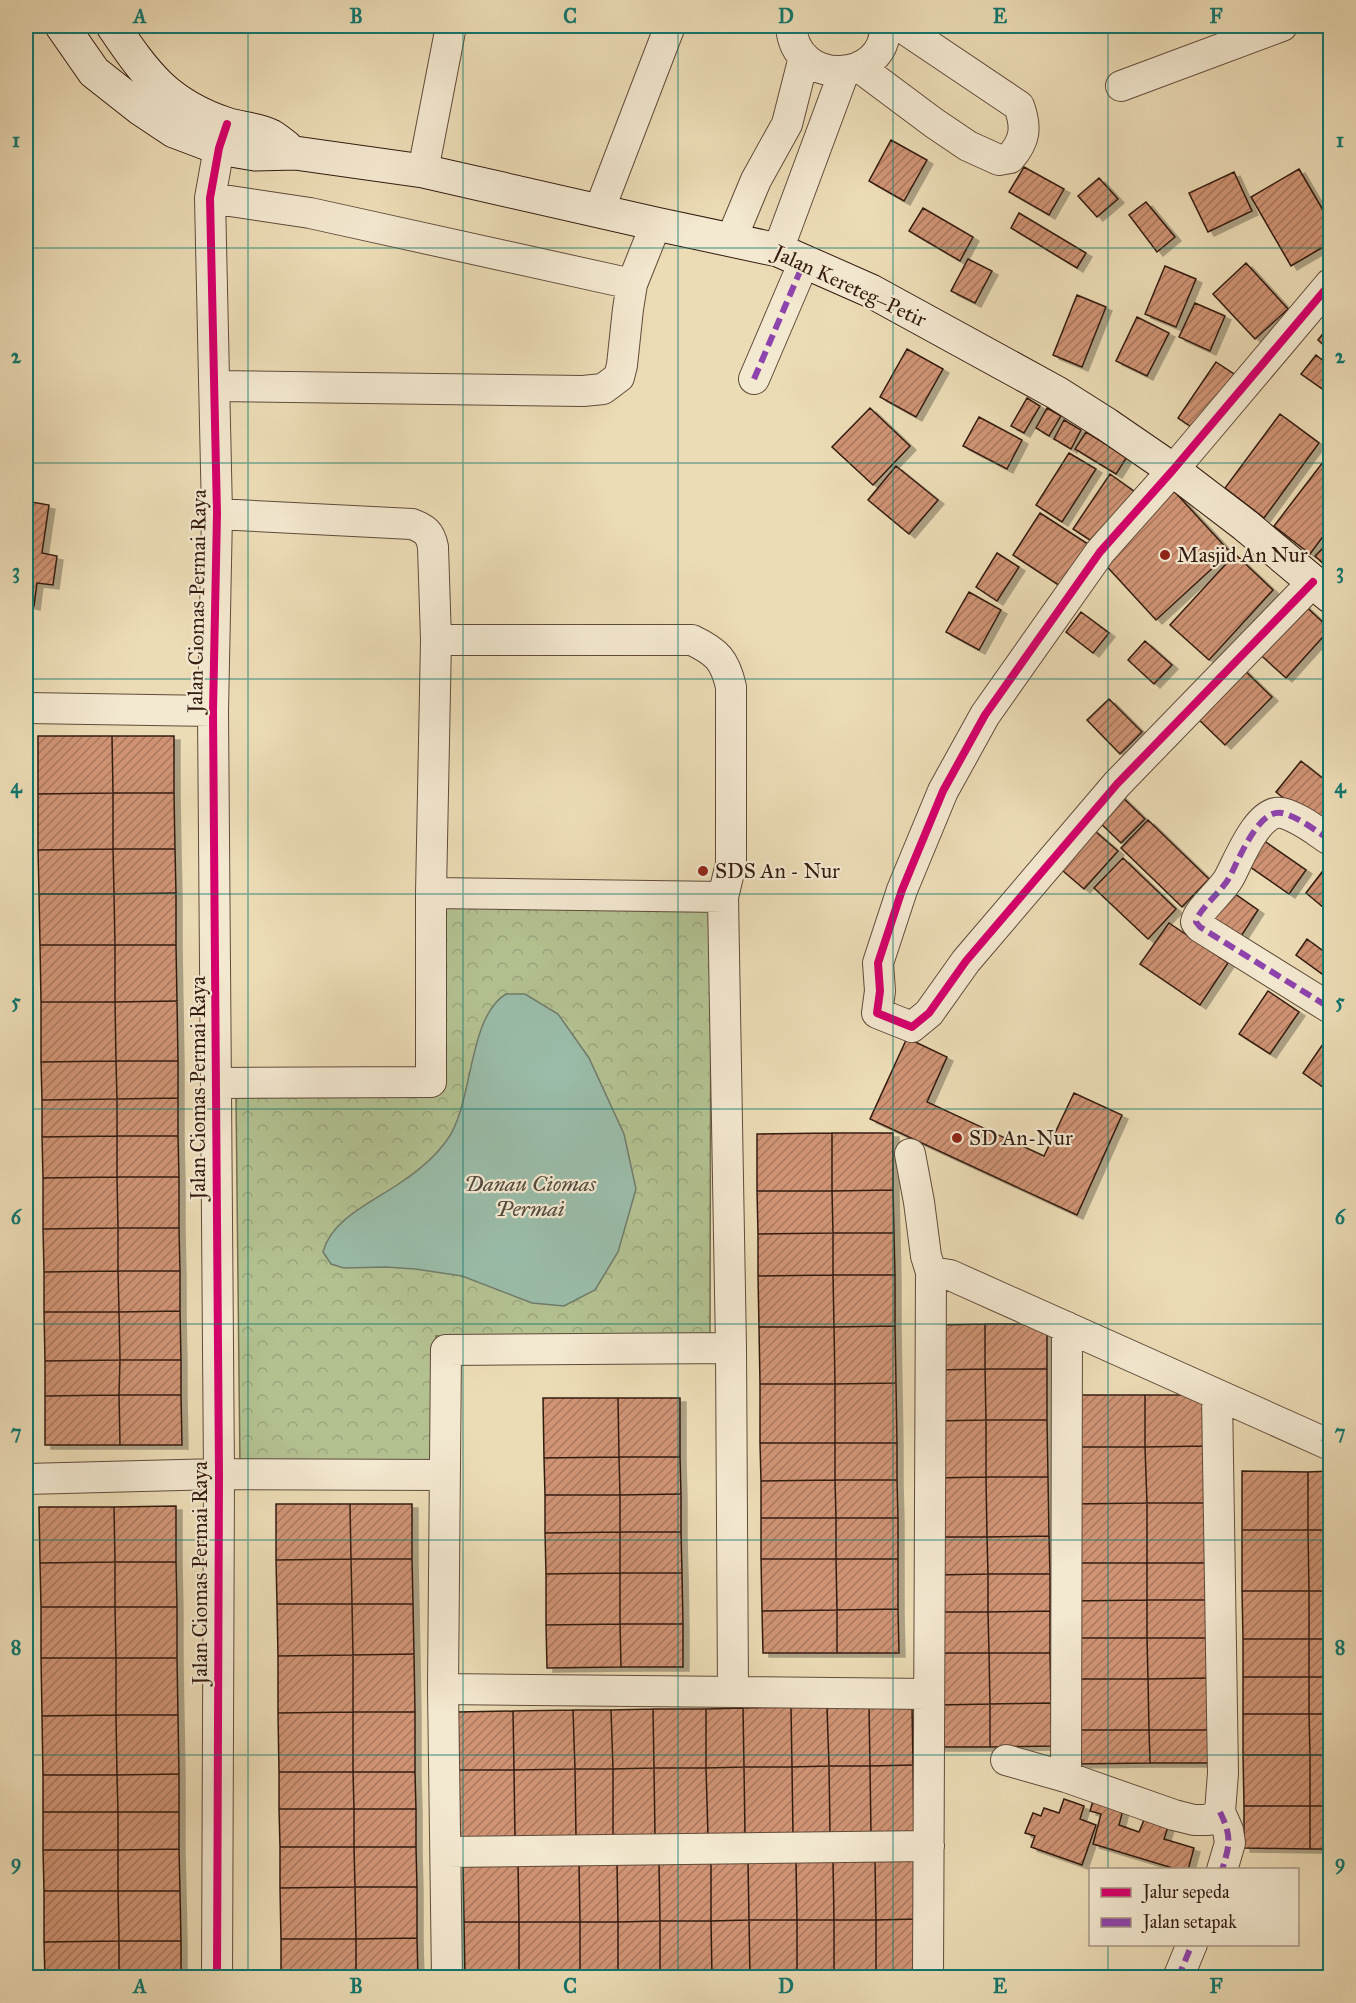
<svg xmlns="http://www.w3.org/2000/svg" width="1356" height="2003" font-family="'IM FELL Great Primer',serif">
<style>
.forest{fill:url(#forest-crowns);stroke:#736e50;stroke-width:1.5}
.water{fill:#9abca8;stroke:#717c6b;stroke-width:1.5}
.building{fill:url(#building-hatch);stroke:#331b10;stroke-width:1.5;filter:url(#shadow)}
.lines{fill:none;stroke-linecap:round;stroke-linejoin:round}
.street-casing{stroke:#614b3a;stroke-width:32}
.secondary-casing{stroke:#331b10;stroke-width:35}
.street{stroke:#f3e8d0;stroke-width:30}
.secondary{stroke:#f3e8d0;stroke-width:33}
.quiet{stroke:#8e44ad;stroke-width:6;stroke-dasharray:12 6;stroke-linecap:butt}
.cycleway-casing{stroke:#f3e8d0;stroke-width:11}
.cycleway{stroke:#d6006c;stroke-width:8}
.grid{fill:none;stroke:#0f766e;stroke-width:1.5;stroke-opacity:0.55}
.poi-dot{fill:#8f2418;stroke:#f3e8d0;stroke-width:2}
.labels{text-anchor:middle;stroke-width:4.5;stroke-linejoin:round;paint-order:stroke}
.street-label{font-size:21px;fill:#331b10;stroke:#f3e8d0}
.poi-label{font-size:21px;fill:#331b10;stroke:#f3e8d0;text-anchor:start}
.water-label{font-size:22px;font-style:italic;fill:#524b3e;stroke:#f3e8d0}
.neatline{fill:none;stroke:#0f766e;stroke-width:2}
.grid-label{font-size:20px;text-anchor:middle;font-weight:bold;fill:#0f766e}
</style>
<defs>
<pattern id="forest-crowns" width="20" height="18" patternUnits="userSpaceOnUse" patternTransform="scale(1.5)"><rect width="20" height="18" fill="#b3c191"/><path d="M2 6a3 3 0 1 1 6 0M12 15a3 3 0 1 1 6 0" fill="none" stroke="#9aa57c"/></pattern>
<pattern id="building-hatch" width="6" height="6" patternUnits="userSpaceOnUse" patternTransform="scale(1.5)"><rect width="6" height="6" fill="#d09475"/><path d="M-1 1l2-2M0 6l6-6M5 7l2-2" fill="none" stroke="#a9785f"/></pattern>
<filter id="shadow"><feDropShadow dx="6" dy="4" stdDeviation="0" flood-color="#0004"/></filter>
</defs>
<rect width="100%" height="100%" fill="#ecdcb6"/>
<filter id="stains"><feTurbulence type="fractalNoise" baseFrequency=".00333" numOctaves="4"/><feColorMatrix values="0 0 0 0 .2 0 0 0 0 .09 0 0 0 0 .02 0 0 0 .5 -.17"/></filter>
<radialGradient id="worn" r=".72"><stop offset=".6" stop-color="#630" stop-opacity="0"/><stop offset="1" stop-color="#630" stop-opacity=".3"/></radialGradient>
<path class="forest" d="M442,907L711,911L710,1334L436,1336L438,1468H240L236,1095L437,1092Z"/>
<path class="water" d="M506,994H525L558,1014L589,1058L624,1134L636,1189L618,1252L595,1290L564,1306L532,1303L462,1276L415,1269L386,1267L344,1268L331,1264L323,1252C331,1219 374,1201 400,1183C418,1171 435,1157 447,1140C474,1103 467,1018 506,994Z"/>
<path class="building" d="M891,140L927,160L904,201L869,181Z
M1024,167L1064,189L1049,215L1009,192Z
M1299,169L1330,222V243L1291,266L1251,197Z
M1234,172L1252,211L1208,232L1189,193Z
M1099,178L1118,199L1097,217L1078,196Z
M1146,202L1175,237L1157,252L1129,215Z
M923,208L973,237L960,261L909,231Z
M1019,213L1086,253L1077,268L1011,228Z
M968,259L992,271L975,303L951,291Z
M1246,263L1288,309L1255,339L1213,294Z
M1165,266L1196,279L1176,327L1145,314Z
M1077,295L1106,307L1082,367L1053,355Z
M1195,303L1225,316L1210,351L1179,337Z
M1137,317L1169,333L1147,376L1116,361Z
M1330,325V351L1318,340Z
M907,349L943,369L916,417L880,397Z
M1316,355L1330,366V389L1328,393L1301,374Z
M1216,362L1237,376L1200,433L1178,418Z
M1027,398L1040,406L1024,433L1011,426Z
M870,408L910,446L873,485L832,447Z
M1047,408L1061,416L1049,436L1036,428Z
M1280,414L1319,443L1264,518L1225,488Z
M979,417L1022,440L1007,469L963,446Z
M1064,420L1081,430L1071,449L1054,439Z
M1086,432L1127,457L1116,474L1075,449Z
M1069,453L1096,469L1062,522L1036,505Z
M1330,453V527L1310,554L1274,526Z
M896,466L938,500L909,534L868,500Z
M1110,474L1135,492L1099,546L1073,529Z
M1174,491L1230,552L1156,620L1100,559Z
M26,501L49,505L42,553L57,556L53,585L37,583L34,606L26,604Z
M1040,513L1091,546L1063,588L1013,555Z
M1323,548L1330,555V570L1315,556Z
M997,553L1019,567L997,601L976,587Z
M1235,554L1273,590L1209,660L1170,625Z
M969,592L1001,610L979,650L946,632Z
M1299,600L1330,629L1286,678L1254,649Z
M1081,612L1109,633L1093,653L1066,632Z
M1145,641L1172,665L1154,684L1128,660Z
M1239,665L1272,697L1225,745L1192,713Z
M1109,699L1142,732L1120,754L1087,720Z
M38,736H112L113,793L38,794Z
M112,736H174V793H113Z
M1301,761L1330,784V836L1276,792Z
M1117,792L1145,819L1121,843L1093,816Z
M113,793V849L38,850V794Z
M113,793H174L175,849H113Z
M1148,820L1209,879L1182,907L1121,848Z
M1089,826L1118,851L1084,889L1056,865Z
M1260,838L1306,870L1289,894L1243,862Z
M113,849L114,894H39L38,850Z
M113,849H175L176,893L114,894Z
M1123,858L1176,909L1148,939L1094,888Z
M1329,863L1330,865V913L1306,893Z
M1228,889L1258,910L1238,941L1207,921Z
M176,893V945H115L114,894Z
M39,894H114L115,945H40Z
M1169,923L1228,963L1200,1005L1140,964Z
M1307,939L1330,956L1329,979L1296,955Z
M40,945H115V1002H41Z
M115,945H176L177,1001L115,1002Z
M1268,991L1299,1012L1270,1054L1239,1034Z
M177,1001L178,1061H116L115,1002Z
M41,1002H115L116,1061L41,1062Z
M1330,1034V1092L1303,1073Z
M907,1038L947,1057L927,1102L1044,1156L1074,1093L1122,1115L1077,1215L870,1119Z
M116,1061H178V1098L117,1099Z
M116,1061L117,1099L42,1100L41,1062Z
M178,1098V1136H117V1099Z
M117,1099V1136L42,1137V1100Z
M832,1133V1191H757V1134Z
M832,1133H893V1190L832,1191Z
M117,1136V1177L43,1178L42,1137Z
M117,1136H178L179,1177H117Z
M117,1177H179V1228H118Z
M117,1177L118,1228L43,1229V1178Z
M893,1190L894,1233H833L832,1191Z
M757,1191H832L833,1233L758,1234Z
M118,1228H179L180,1271H118Z
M118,1228V1271L44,1272L43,1229Z
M833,1233V1275L758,1276V1234Z
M833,1233H894L895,1275H833Z
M118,1271H180V1311L119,1312Z
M118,1271L119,1312H44V1272Z
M833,1275H895V1326L834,1327Z
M833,1275L834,1327H759L758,1276Z
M180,1311L181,1360H120L119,1312Z
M44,1312H119L120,1360L45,1361Z
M985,1324V1369L935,1370V1325Z
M985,1324H1047V1369H985Z
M895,1326L896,1383L835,1384L834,1327Z
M759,1327H834L835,1384H760Z
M120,1360L119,1395L45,1396V1361Z
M120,1360H181V1395H119Z
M985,1369L986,1420L935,1421V1370Z
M985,1369H1047V1420H986Z
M896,1383L897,1443H835V1384Z
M760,1384H835V1443H760Z
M119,1395H181L182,1445H120Z
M119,1395L120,1445H45V1396Z
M1070,1395H1145V1447H1071Z
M1145,1395H1207V1446L1145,1447Z
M543,1398H618L619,1457L544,1458Z
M618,1398H680V1457H619Z
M986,1420V1477L936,1478L935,1421Z
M986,1420H1047L1048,1477H986Z
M760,1443H835V1480L761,1481Z
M835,1443H897V1480H835Z
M1207,1446L1208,1503H1147L1145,1447Z
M1071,1447H1145L1147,1503L1072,1504Z
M619,1457H680L681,1494L620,1495Z
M619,1457L620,1495H545L544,1458Z
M1242,1471L1308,1472V1530H1242Z
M1330,1471V1530H1308V1472Z
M986,1477H1048L1049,1536L987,1537Z
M986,1477L987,1537H937L936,1478Z
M835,1480L836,1518H761V1481Z
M835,1480H897L898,1518H836Z
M681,1494V1532H620V1495Z
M545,1495H620V1532L545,1533Z
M1147,1503H1208V1563H1147Z
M1147,1503V1563H1072V1504Z
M276,1504H350L351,1559L276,1560Z
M350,1504H412V1559H351Z
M176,1506V1562H115L114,1507Z
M39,1507H114L115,1562L40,1563Z
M761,1518H836V1559H761Z
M836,1518H898V1559H836Z
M1242,1530H1308L1309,1591H1242Z
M1308,1530H1330V1591H1309Z
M620,1532V1573L546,1574L545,1533Z
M620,1532H681L682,1573H620Z
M1049,1536L1050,1574H988L987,1537Z
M937,1537H987L988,1574L937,1575Z
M351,1559L352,1604H277L276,1560Z
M351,1559H412L413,1604H352Z
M761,1559H836L837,1610L762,1611Z
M836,1559H898V1609L837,1610Z
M115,1562V1607H41L40,1563Z
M115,1562H176L177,1607H115Z
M1072,1563H1147V1600L1073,1601Z
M1147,1563H1208L1209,1600H1147Z
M620,1573H682L683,1624H620Z
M620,1573V1624L546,1625V1574Z
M988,1574V1612H938L937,1575Z
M988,1574H1050V1611L988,1612Z
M1242,1591H1309V1639H1243Z
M1309,1591H1330V1639H1309Z
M1147,1600V1638H1073V1601Z
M1147,1600H1209V1638H1147Z
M277,1604H352L353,1655L278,1656Z
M352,1604H413L414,1654L353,1655Z
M41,1607H115L116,1658H41Z
M115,1607H177V1658H116Z
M898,1609L899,1653H837V1610Z
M837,1610V1653H763L762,1611Z
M1050,1611V1653H989L988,1612Z
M938,1612H988L989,1653H938Z
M620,1624H683V1667H621Z
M620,1624L621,1667L547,1668L546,1625Z
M1073,1638H1147L1148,1679H1073Z
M1147,1638H1209L1210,1678L1148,1679Z
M1243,1639H1309V1677H1243Z
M1309,1639H1330V1677H1309Z
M938,1653H989L990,1704L939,1705Z
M989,1653H1050L1051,1703L990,1704Z
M414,1654L415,1712H353V1655Z
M353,1655V1712L278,1713V1656Z
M41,1658H116V1715L42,1716Z
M116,1658H177L178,1715H116Z
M1243,1677H1309V1714H1243Z
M1309,1677H1330V1714H1309Z
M1210,1678L1211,1730H1149L1148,1679Z
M1073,1679H1148L1149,1730H1074Z
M1051,1703L1052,1746L990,1747V1704Z
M990,1704V1747H939V1705Z
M869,1706H912L913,1765L870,1766Z
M869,1706L870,1766H829L827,1707Z
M791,1707H827L829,1766L792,1767Z
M791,1707L792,1767H744L743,1708Z
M743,1708L744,1767L706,1768V1709Z
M653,1709H706V1768H654Z
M653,1709L654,1768L613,1769L611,1710Z
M573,1710H611L613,1769H575Z
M573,1710L575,1769L514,1770L513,1711Z
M513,1711L514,1770H459L458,1712Z
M353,1712H415V1772H353Z
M353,1712V1772H279L278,1713Z
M1243,1714H1309L1310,1755H1243Z
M1309,1714H1330V1755H1310Z
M116,1715H178L179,1774L117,1775Z
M116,1715L117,1775H43L42,1716Z
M1074,1730H1149L1150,1763L1075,1764Z
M1149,1730H1211V1763H1150Z
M1243,1755H1310V1806H1244Z
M1310,1755H1330V1806H1310Z
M913,1765L914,1833L871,1834L870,1766Z
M829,1766H870L871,1834H830Z
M829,1766L830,1834L793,1835L792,1767Z
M744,1767L745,1835L708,1836L706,1768Z
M744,1767H792L793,1835H745Z
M654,1768L655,1836L613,1837V1769Z
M654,1768H706L708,1836H655Z
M575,1769L576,1837L515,1838L514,1770Z
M575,1769H613V1837H576Z
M459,1770H514L515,1838L460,1839Z
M279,1772H353L354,1809H279Z
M353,1772H415L416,1809H354Z
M179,1774V1812H118L117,1775Z
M43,1775H117L118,1812H43Z
M1064,1799L1084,1806L1080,1819L1096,1825L1082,1865L1031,1847L1035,1836L1025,1833L1033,1813L1041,1816L1044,1808L1059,1813Z
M1093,1801L1123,1810L1119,1825L1139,1832L1144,1820L1168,1827L1164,1839L1194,1848L1188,1870H1179L1093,1844L1101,1814L1090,1811Z
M1244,1806H1310V1849L1244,1848Z
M1310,1806H1330V1849H1310Z
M279,1809H354V1847H280Z
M354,1809H416V1847H354Z
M43,1812H118V1850H43Z
M118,1812H179V1849L118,1850Z
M280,1847H354L355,1887L280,1888Z
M354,1847H416L417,1887H355Z
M179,1849L180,1891H118V1850Z
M43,1850H118V1891H44Z
M833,1861H875L876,1920H834Z
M833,1861L834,1920H797L796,1862Z
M875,1861H917L918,1919L876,1920Z
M711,1862V1921H660L659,1863Z
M711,1862H748L749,1920L711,1921Z
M748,1862H796L797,1920H749Z
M518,1863H579L580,1922H519Z
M518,1863L519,1922H464L463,1864Z
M579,1863H617L618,1922H580Z
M617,1863H659L660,1921L618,1922Z
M355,1887H417V1938L356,1939Z
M355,1887L356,1939H281L280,1888Z
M44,1891H118L119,1941L44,1942Z
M118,1891H180L181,1941H119Z
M918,1919L919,1978H876V1920Z
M749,1920L750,1978H712L711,1921Z
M749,1920H797V1978H750Z
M797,1920H834V1978H797Z
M834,1920H876V1978H834Z
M660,1921V1978H618V1922Z
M660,1921H711L712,1978H660Z
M464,1922H519V1978H465Z
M519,1922H580V1978H519Z
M580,1922H618V1978H580Z
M417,1938L418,1978H356V1939Z
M281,1939H356V1978H281Z
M119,1941H181V1978H119Z
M119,1941V1978H45L44,1942Z"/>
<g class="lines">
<g class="street-casing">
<path id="street" d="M791,26C795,89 887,83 885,26
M859,67L934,123L968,146L999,160L1010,158C1025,141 1027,128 1019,106L900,26
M1121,86L1282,26
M423,171L451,26
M210,198L310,213L632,284
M599,211L670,26
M731,240L756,180L787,124L804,57
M778,250L844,72
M754,379L804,262
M215,386L583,391L603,389L619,377L622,365L628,309L632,284L656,224
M1313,582L1117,784L966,961L929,1013L912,1027L877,1013L880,991L878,963L902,890L943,791L985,715L1100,552L1173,470L1330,284
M436,640H692C717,652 725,660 731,687V864L723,897L731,1348L733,1691
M26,708L213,711
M1330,840C1316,831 1299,817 1282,813C1258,808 1238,862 1229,878C1222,891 1198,910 1196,922L1200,927L1330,1008
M431,893L723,897
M217,1083L431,1082V893L436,640L433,547C430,532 425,529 412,524L217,514
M910,1154L919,1202L926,1256L931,1272L928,1978
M931,1272L950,1275L1330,1445
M1217,1396L1223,1773L1220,1812L1228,1830L1230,1843L1222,1870
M26,1479L219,1474L444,1475
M443,1689L929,1694
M1006,1760L1066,1777L1174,1815L1194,1820H1209L1220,1812
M1066,1777L1067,1327
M447,1852L929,1846
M217,1978L219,1474L213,711L217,514L210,198L219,148L226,126
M447,1978L443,1689L446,1350L731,1348
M1178,1978L1192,1944"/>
</g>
<g class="secondary-casing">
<path id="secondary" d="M62,26L94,72L141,109L174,131L219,148L255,154L295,153L423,171L656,224L778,250L871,291L1057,393L1106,424L1173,470L1245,525L1330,596
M113,26C146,75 167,104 226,124C240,129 258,129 271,136C276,139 281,143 286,147"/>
</g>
<use href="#street" class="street"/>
<use href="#secondary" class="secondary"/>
<path class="quiet" d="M754,379L804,262
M1330,840C1316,831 1299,817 1282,813C1258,808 1238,862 1229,878C1222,891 1198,910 1196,922L1200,927L1330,1008
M1324,1442L1330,1426
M1220,1812C1232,1837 1230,1844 1222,1870
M1178,1978L1192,1944"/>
<g class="cycleway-casing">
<path id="cycleway" d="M1313,582L1117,784L966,961L929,1013L912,1027L877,1013L880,991L878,963L902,890L943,791L985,715L1100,552L1173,470L1330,284
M217,1978L219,1474L213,711L217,514L210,198L219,148L227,124"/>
</g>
<use href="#cycleway" class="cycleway"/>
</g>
<path class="grid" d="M248,26V1978M463,26V1978M678,26V1978M893,26V1978M1108,26V1870M26,248H1330M26,463H1330M26,679H1330M26,894H1330M26,1109H1330M26,1324H1330M26,1540H1330M26,1755H1330M1108,1944V1978"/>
<g class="poi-dot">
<circle cx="1165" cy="555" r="6"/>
<circle cx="703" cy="871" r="6"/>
<circle cx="957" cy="1138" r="6"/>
</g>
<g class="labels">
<g class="street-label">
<text transform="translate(850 286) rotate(25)" y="7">Jalan Kereteg–Petir</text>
<text transform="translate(197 601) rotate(-89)" y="7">Jalan Ciomas Permai Raya</text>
<text transform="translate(198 1088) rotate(-90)" y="7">Jalan Ciomas Permai Raya</text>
<text transform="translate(200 1573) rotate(-90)" y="7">Jalan Ciomas Permai Raya</text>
</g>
<g class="poi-label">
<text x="1177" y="562">Masjid An Nur</text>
<text x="715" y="878">SDS An - Nur</text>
<text x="969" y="1145">SD An-Nur</text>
</g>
<g class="water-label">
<text x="530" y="1191">Danau Ciomas<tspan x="530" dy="25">Permai</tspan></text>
</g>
</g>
<rect width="1356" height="2003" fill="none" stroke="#ecdcb6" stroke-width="66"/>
<rect x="1089" y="1868" width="210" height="78" fill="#f3e8d0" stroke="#a69683" stroke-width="1.5"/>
<rect x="1101" y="1888" width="30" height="9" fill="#d6006c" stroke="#a69683" stroke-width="1.5"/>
<text x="1143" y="1898" font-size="18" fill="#331b10">Jalur sepeda</text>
<rect x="1101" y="1918" width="30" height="9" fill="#8e44ad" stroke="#a69683" stroke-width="1.5"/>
<text x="1143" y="1928" font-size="18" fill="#331b10">Jalan setapak</text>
<rect x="33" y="33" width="1290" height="1937" class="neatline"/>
<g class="grid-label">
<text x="140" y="23">A</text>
<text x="356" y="23">B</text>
<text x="570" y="23">C</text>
<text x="786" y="23">D</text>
<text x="1000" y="23">E</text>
<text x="1216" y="23">F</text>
<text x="16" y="147">1</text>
<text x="1340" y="147">1</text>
<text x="16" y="363">2</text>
<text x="1340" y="363">2</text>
<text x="16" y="578">3</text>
<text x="1340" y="578">3</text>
<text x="16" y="793">4</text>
<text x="1340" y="793">4</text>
<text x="16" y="1008">5</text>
<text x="1340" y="1008">5</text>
<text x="16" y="1224">6</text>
<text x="1340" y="1224">6</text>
<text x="16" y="1439">7</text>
<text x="1340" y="1439">7</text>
<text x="16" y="1654">8</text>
<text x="1340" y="1654">8</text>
<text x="16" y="1869">9</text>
<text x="1340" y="1869">9</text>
<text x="140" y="1993">A</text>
<text x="356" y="1993">B</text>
<text x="570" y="1993">C</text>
<text x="786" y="1993">D</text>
<text x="1000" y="1993">E</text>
<text x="1216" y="1993">F</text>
</g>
<rect width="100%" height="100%" filter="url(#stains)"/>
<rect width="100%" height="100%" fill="url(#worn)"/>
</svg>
